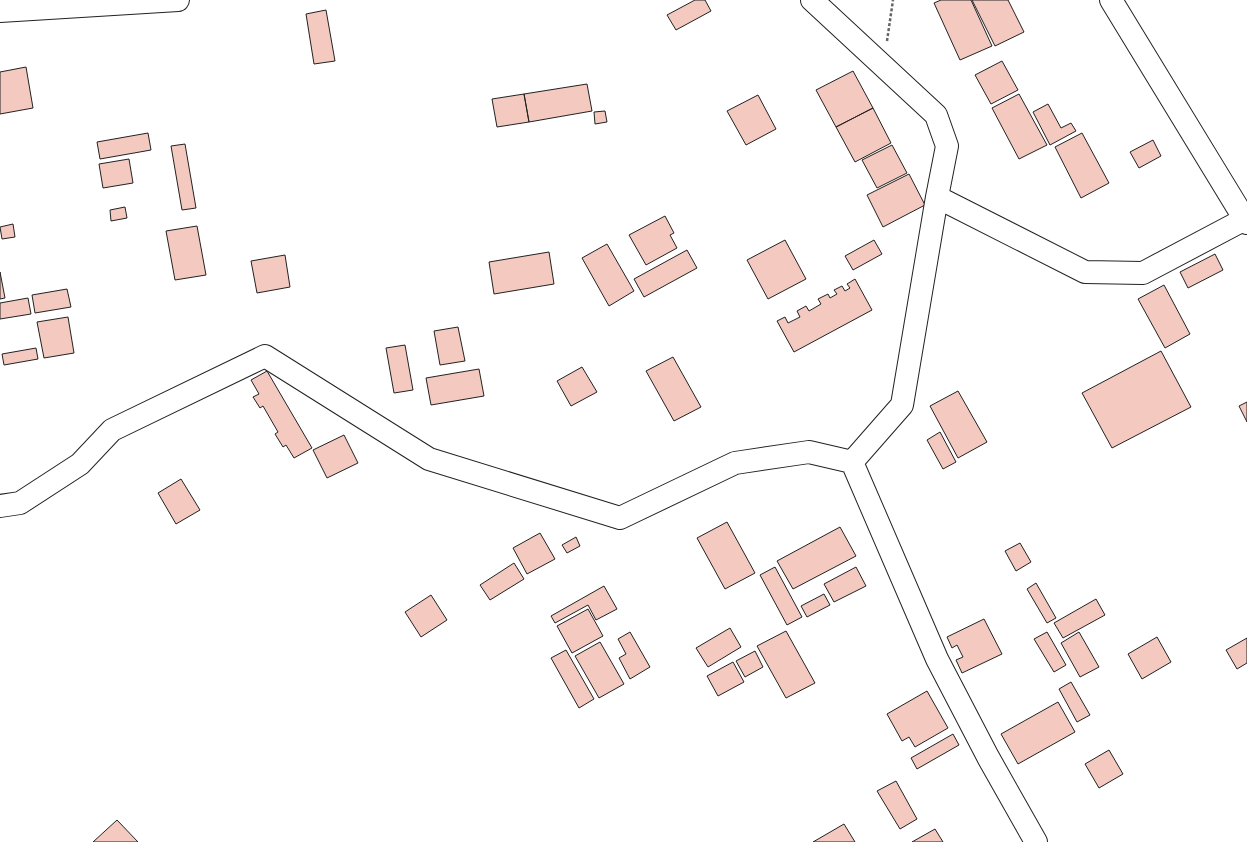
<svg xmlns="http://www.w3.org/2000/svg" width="1247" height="842" font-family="Signika,sans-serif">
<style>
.building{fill:#f3c9c0;stroke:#222}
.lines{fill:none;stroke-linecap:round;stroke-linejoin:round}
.minor-casing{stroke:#222;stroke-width:24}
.path{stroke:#646464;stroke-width:2.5;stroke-dasharray:3 2;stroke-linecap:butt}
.minor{stroke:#fff;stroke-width:22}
</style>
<rect width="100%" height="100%" fill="#fff"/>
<path class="building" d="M695,0H705L711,11L676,30L667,15Z
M941,0H971L992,46L960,60L934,3Z
M972,0H1008L1024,32L995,46Z
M326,10L335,61L314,64L306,14Z
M1002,61L1018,90L991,104L975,75Z
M26,67L33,108L0,114V72Z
M853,71L873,108L836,127L816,90Z
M587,84L592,111L529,122L524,94Z
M524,94L529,122L497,127L492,99Z
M1019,94L1047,145L1019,159L992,108Z
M758,95L776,129L746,145L727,111Z
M1048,104L1061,128L1071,123L1076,131L1050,145L1033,112Z
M873,108L891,143L855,162L836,127Z
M605,111L607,122L595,124L594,112Z
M148,133L151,150L100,159L97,142Z
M1082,133L1109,183L1081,198L1055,147Z
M1153,140L1161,156L1139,168L1130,152Z
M185,144L196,208L182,210L171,146Z
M892,145L907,173L877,188L862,160Z
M129,159L133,183L103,188L99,164Z
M909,174L925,205L883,227L867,195Z
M125,207L127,218L111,221L110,210Z
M665,216L674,233L670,235L677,248L646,265L629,235Z
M13,224L15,237L2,239L0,227Z
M197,226L206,275L175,280L166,231Z
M785,240L806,279L768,299L747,260Z
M874,240L882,254L853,270L845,256Z
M607,244L634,291L609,306L582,258Z
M687,250L697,268L644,297L634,279Z
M549,252L554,284L494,294L489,262Z
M1215,254L1223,270L1188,288L1180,272Z
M285,255L290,287L257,293L251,261Z
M0,272L5,298L0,299Z
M855,279L872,310L794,352L777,321L785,317L788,323L800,317L797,311L806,306L809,311L821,304L818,299L828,294L830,298L837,294L834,290L842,286L845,291L850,288L847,284Z
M1164,285L1190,334L1165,348L1138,299Z
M67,289L71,307L35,313L32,295Z
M28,298L31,314L0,319V303Z
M68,317L74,353L44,358L37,322Z
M458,327L465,361L440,365L434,331Z
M405,345L413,390L394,393L386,348Z
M36,348L38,359L4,365L2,354Z
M1161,351L1191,407L1112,448L1082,393Z
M673,357L701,407L674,421L646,371Z
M582,367L597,392L571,406L557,381Z
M479,369L484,396L431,405L426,378Z
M267,371L312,448L294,458L286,445L283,447L275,434L278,432L263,406L260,408L253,397L259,394L251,380Z
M958,391L987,442L958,458L930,406Z
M1247,402V422L1239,406Z
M940,432L956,462L943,469L927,440Z
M344,435L358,463L327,478L313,450Z
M181,479L200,510L176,524L158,493Z
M727,522L755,573L725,589L697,538Z
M840,527L856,556L793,589L777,561Z
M540,533L555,559L527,574L513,548Z
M576,537L580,546L567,553L562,545Z
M1020,543L1031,562L1016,571L1005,551Z
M514,563L524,579L490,600L480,585Z
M775,567L802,617L787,625L760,575Z
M856,567L866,586L834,602L824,584Z
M1036,583L1056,618L1047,623L1027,589Z
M604,586L617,609L596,620L588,605L555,623L551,616Z
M824,594L830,605L807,617L801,606Z
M431,595L447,620L421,637L405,612Z
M1096,599L1105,615L1063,638L1054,623Z
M588,609L603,636L572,653L557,626Z
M984,619L1002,654L962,673L956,660L963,657L957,645L952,648L947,637Z
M730,628L741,647L708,667L696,648Z
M786,631L815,683L786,698L757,646Z
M630,632L650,667L630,679L619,658L626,654L618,639Z
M1047,632L1066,665L1054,672L1034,639Z
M1079,632L1099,667L1080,677L1061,643Z
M1157,637L1171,662L1142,679L1128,654Z
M1247,638V663L1237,669L1226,650Z
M600,642L624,684L599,698L575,656Z
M566,650L594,699L579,708L551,658Z
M755,651L763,667L745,677L736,661Z
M733,662L744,682L718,696L707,676Z
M1071,682L1090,715L1077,722L1059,689Z
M927,691L948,728L915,747L909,737L902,741L887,714Z
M1058,702L1075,732L1018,764L1001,734Z
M953,734L959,745L917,769L911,758Z
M1109,750L1123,774L1099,788L1085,764Z
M896,781L917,819L900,829L877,791Z
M117,820L138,842H93Z
M844,824L855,842H813Z
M935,829L943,842H912Z"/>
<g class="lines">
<g class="minor-casing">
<path id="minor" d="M812,0L936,115L947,146L937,197L902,405L852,462
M1111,0L1247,223
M0,11L178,0
M937,197L1085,272L1143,273L1245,219
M852,462L937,659L988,757L1036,842
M0,506L20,503L80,464L112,430L265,356L429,459L620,518L735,463L809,452L852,462"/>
</g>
<path class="path" d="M887,41L893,0"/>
<use href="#minor" class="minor"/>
</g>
</svg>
